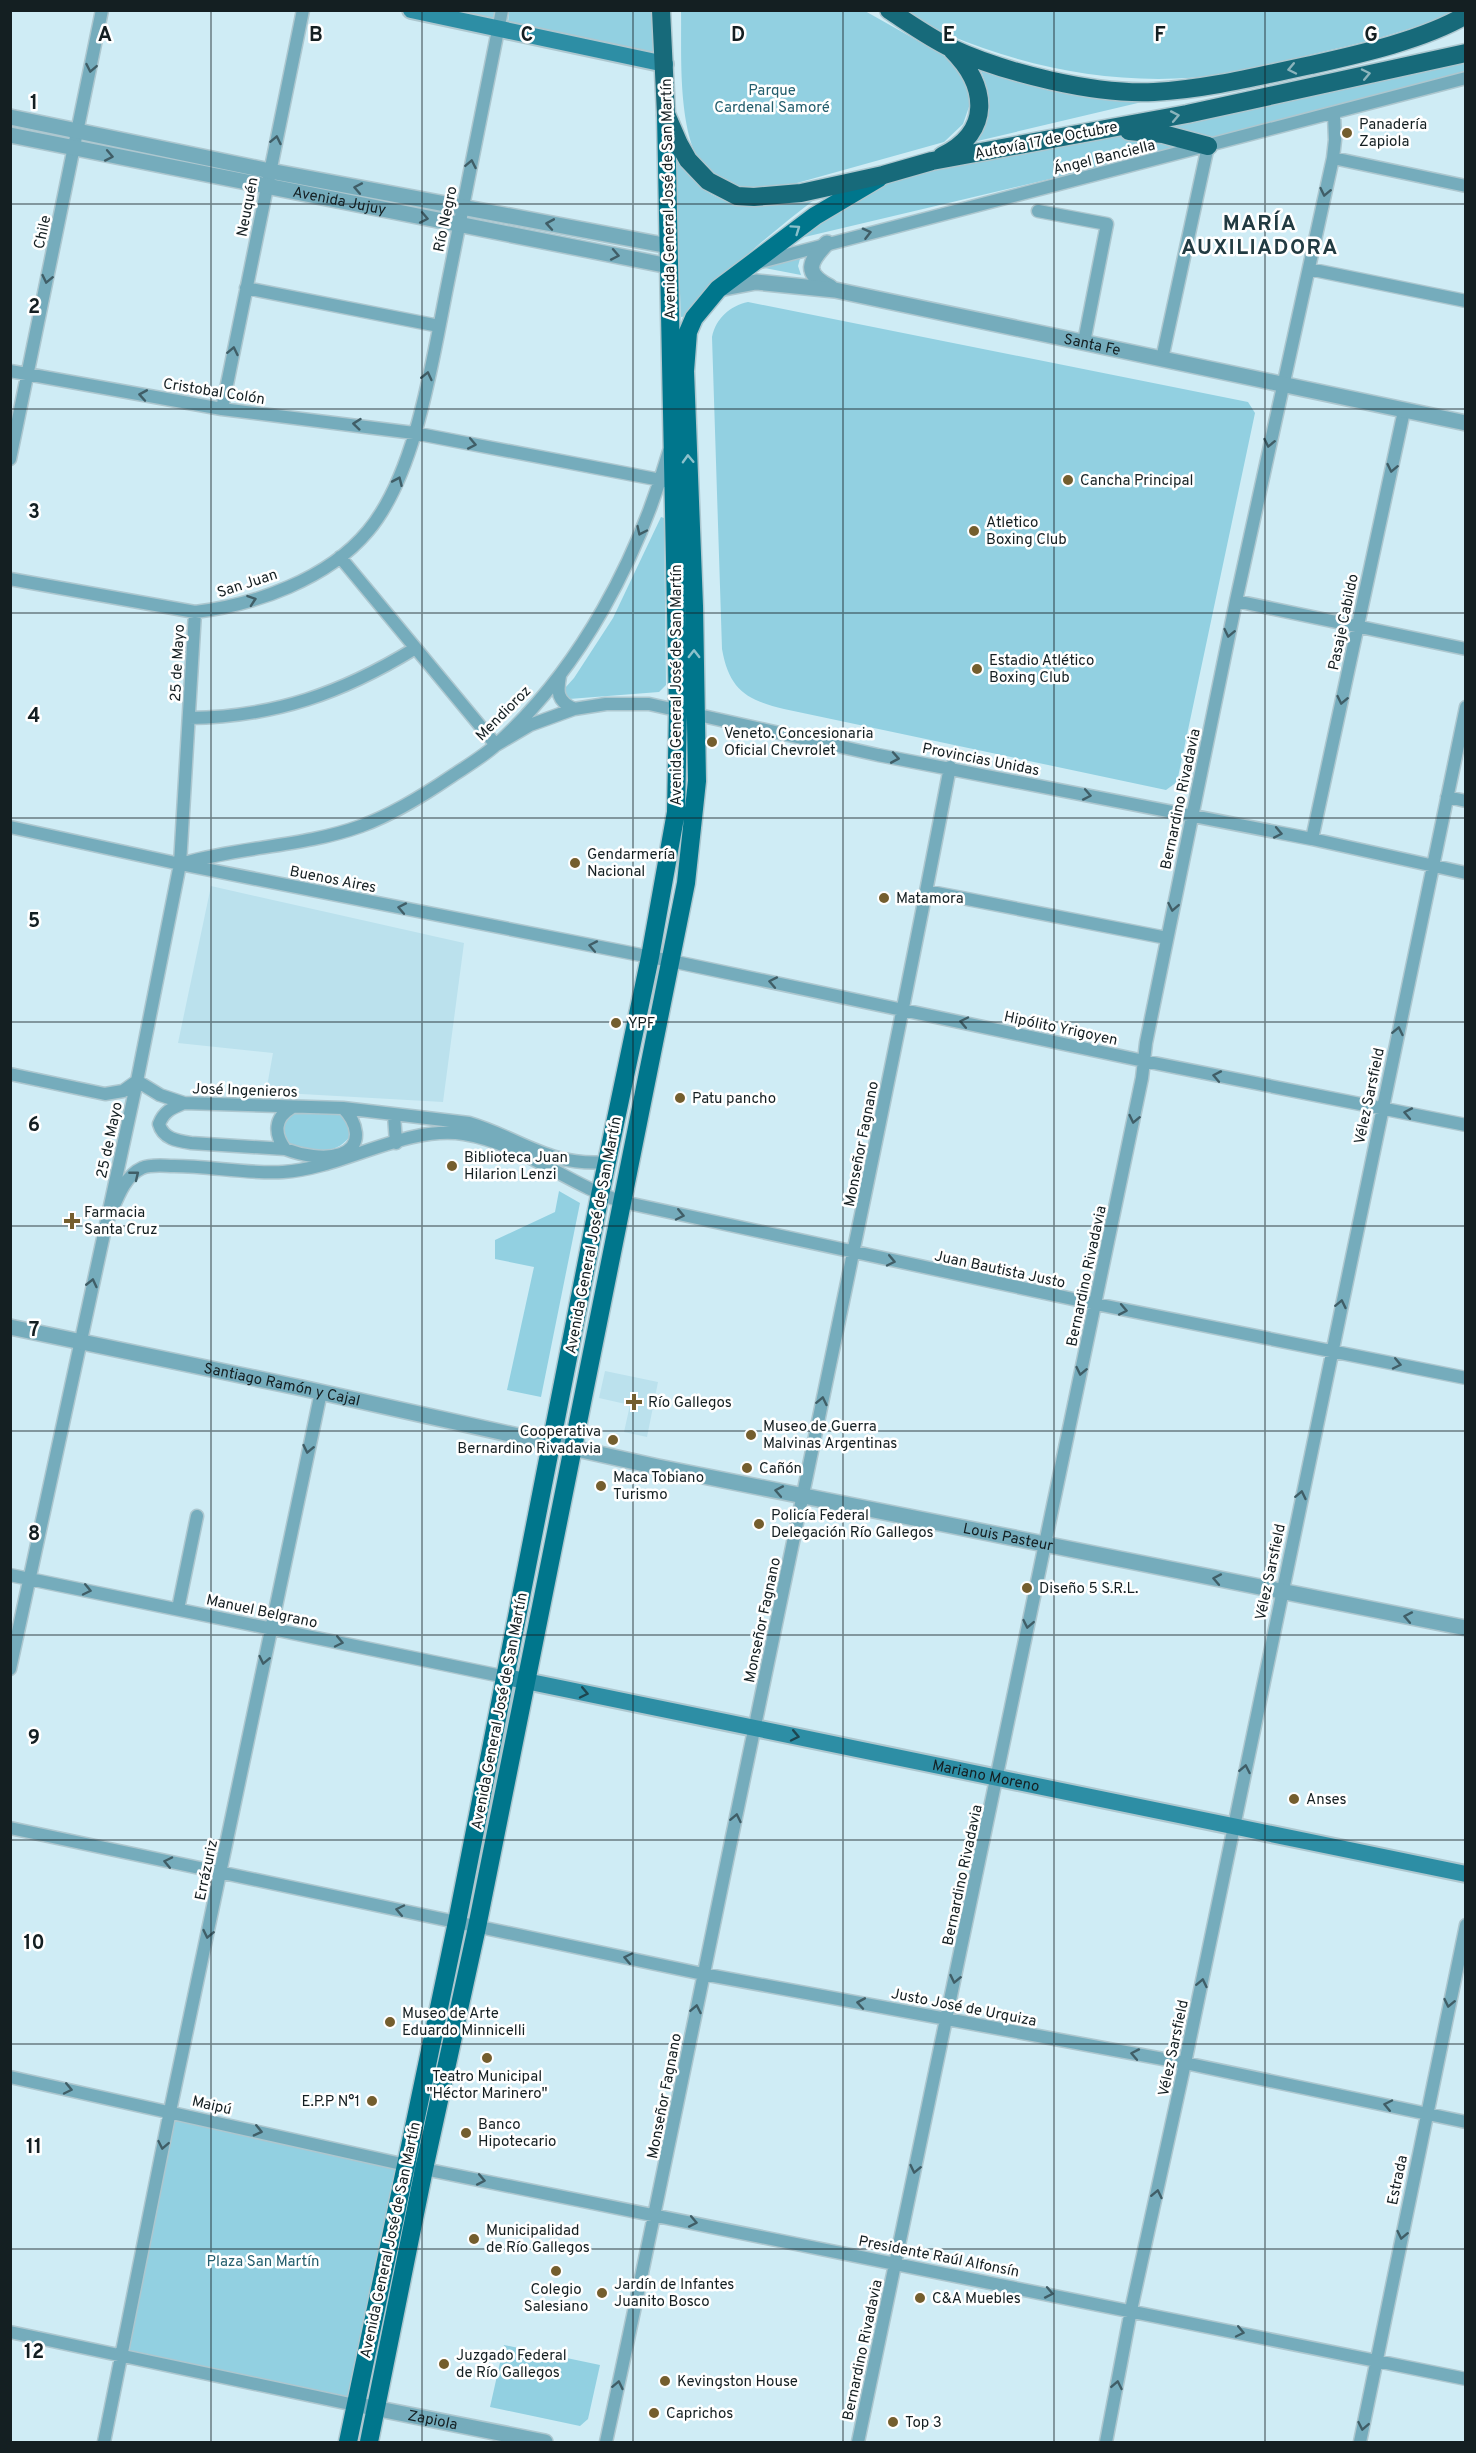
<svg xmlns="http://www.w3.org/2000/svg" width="1476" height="2453" font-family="Overpass,sans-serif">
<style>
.built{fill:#bbe1ed}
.green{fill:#92d0e1}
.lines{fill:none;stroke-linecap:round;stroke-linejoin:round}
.minor-casing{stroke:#adc7cf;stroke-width:15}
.tertiary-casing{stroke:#adc7cf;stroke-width:18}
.secondary-casing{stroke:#adc7cf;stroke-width:20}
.primary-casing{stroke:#adc7cf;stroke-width:21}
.trunk-casing{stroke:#adc7cf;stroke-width:21}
.minor{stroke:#75acbc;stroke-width:12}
.tertiary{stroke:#75acbc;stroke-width:15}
.secondary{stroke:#2d8ea5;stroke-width:16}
.primary{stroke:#00768c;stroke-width:18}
.trunk{stroke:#176a7a;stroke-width:18}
.oneway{stroke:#405e67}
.oneway2{stroke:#8bb4bc}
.oneway3{stroke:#8cc1cb}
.oneway4{stroke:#1d4650}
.grid{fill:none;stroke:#141f22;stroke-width:1.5;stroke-opacity:0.55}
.poi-dot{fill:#745e2e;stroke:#fff;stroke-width:2}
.labels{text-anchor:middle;stroke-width:5;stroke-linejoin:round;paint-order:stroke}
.park-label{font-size:15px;fill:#235e6d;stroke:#fff}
.poi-label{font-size:15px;fill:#141f22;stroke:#fff;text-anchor:start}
.street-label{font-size:15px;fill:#141f22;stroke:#fff}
.district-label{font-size:21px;font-weight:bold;letter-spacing:1.5px;fill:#223b42;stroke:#fff}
.grid-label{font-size:20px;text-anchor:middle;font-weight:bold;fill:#141f22;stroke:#fff;stroke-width:5;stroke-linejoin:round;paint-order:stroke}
</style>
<rect width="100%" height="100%" fill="#cfecf5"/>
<path class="built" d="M211,886L464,943L443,1102L266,1092L273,1053L178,1043Z
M605,1371L658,1382L647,1437L624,1432L630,1405L599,1398Z"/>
<path class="green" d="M437,11H495L492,21Z
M509,11H655L659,55L508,24Z
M681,11H865L943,55L955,66L966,85L971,101L963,124L944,142L797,183C771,188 740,192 715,178C675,154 682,53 681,11Z
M905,11H1457C1410,31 1369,41 1318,53C1287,60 1256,69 1225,74C1132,88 1035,71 949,35C934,29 919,19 905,11Z
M1465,57V74L1208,141L1153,126Z
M978,64L1159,98L969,143C988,112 994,99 978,64Z
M1098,134L1135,135L1189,146L792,240L858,196L906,175Z
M674,151C684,164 693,181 706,191C738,213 784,199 820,195C771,234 728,266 690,316L681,317Z
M801,255L798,266L801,275L760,267Z
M748,302L1248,402L1255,413L1177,782L1166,790L784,709C746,700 729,689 722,649L712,337C716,318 730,306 748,302Z
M661,517L664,518L666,685L659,692L569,699L565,694V688L574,678L613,618Z
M305,1112L341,1115L350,1126V1136C335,1157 313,1150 289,1147L282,1136L284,1122L294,1113Z
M559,1191L580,1203L541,1397L507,1390L534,1267L495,1259V1240L555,1212Z
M510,1685L517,1686L473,1919L466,1918Z
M462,1931L469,1932L421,2160L415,2163Z
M170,2111L406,2165L355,2405L122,2354Z
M504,2345L600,2365L588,2419L580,2426L490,2407Z"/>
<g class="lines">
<g class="minor-casing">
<path id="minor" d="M1333,158L1466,186
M1038,211L1107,224L1084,342
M760,262L1466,78
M1309,269L1466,301
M246,288L439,326
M1162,359L1208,146
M10,371L222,409L414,433L666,481
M222,409L303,10
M10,459L102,10
M340,557L496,745
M10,579L195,612C255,605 328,579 368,531C417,473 433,356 448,282C466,192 484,101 502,10
M1236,601L1466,649
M560,676C557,692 557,701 574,709
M189,718C275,717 342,693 414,649
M496,745L530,725L574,709L606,704H649L878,755L1312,839L1466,873
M1447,797L1466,801
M10,827L180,864L671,961L1144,1061L1466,1125
M1312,839L1404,411
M184,863C243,846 303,847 361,826C394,814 424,795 452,776C467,766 484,756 497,744C581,668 638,559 669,451
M926,891L1167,938
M10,1074L105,1094L123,1091L137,1081
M137,1081L160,1095L184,1103L343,1108L469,1123C520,1138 549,1167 607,1162
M184,1103C172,1108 164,1111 159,1124C163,1139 178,1141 191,1143L285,1149
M291,1108C274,1118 274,1134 285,1149C301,1155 324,1160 341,1154C365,1145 356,1121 343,1108
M394,1115L396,1143
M106,1224C115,1206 122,1177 142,1168C152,1164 164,1166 174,1166C210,1166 247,1174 283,1172C344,1168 405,1125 464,1134C521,1143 568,1185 623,1202L1096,1304L1466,1378
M10,1575L506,1677
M178,1609L197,1516
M10,1669L137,1081L180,864L195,612
M10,1828L703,1974L1185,2063L1466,2122
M10,2077L424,2169L1466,2379
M10,2332L355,2405
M104,2442L170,2111L321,1392
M606,2442C659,2199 707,1955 758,1711C823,1396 890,1083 950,767
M858,2442L1142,1078L1146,1043L1236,601L1333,158L1335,140L1334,114
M1106,2442L1131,2310L1185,2063L1466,707
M1360,2442L1466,1925"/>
</g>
<g class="tertiary-casing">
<g id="tertiary">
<path d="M10,117L270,171L669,246"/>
<path id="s1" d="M10,135L669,266"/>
<path d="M827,243C809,262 803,273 830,287"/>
<path id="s2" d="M719,289L756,282L835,290L1466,423"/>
<path id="s3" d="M10,1327L302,1388L658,1467L1466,1628"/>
<path id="s4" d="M364,2406L545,2442"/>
</g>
</g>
<g class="secondary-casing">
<g id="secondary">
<path d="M411,10L665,64"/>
<path id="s5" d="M506,1677L1466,1874"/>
</g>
</g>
<g class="primary-casing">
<path id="primary" d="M348,2442L457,1922L600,1195L650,957L676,812L678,709L666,115
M369,2442L424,2169L477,1927L686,883L697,781L694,606L685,371L688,332L694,318L718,289L815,216L879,178"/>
</g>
<g class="trunk-casing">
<path id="trunk" d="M661,10L666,114L679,144L688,160L708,181L737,196L754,197L801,193L883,175L932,161L1187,114L1466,53
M889,10C909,23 930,38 951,48C1005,73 1095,95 1154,92C1207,89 1259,76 1311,65C1360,54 1423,40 1466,15
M1129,131L1163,134L1208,146
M942,156C992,132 988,86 952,50"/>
</g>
<use href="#minor" class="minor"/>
<use href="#tertiary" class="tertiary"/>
<use href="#secondary" class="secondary"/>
<use href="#primary" class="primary"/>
<use href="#trunk" class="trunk"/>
</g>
<defs><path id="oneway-chevron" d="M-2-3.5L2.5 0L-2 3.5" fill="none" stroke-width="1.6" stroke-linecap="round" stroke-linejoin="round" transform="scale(1.5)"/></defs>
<g class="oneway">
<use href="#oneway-chevron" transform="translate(91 68) rotate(101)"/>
<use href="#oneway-chevron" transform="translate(276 140) rotate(-78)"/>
<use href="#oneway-chevron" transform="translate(109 156) rotate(11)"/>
<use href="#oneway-chevron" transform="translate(471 164) rotate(-79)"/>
<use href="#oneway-chevron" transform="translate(358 188) rotate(-169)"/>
<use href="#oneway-chevron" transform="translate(1325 192) rotate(102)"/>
<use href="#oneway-chevron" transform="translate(424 218) rotate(11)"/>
<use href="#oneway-chevron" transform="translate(550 224) rotate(-170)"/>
<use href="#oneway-chevron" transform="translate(867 233) rotate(-14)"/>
<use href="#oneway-chevron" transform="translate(615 255) rotate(11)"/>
<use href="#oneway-chevron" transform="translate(47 279) rotate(102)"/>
<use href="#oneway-chevron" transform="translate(233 351) rotate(-78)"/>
<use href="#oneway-chevron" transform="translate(427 376) rotate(-77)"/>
<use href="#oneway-chevron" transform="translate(143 395) rotate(-170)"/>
<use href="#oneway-chevron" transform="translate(357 424) rotate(-174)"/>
<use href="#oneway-chevron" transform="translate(1269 443) rotate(102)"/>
<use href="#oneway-chevron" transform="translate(472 444) rotate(11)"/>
<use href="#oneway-chevron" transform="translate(1392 468) rotate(102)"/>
<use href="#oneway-chevron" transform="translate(398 481) rotate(-66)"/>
<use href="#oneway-chevron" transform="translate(641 531) rotate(115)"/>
<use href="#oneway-chevron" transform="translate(252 600) rotate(-19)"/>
<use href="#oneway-chevron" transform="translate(1229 633) rotate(102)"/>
<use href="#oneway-chevron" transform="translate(1342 700) rotate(102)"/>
<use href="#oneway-chevron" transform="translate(895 758) rotate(10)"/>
<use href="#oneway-chevron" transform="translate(1087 795) rotate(11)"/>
<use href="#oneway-chevron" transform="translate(1278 833) rotate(11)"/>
<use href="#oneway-chevron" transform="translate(1173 907) rotate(101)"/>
<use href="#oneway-chevron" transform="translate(402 908) rotate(-169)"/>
<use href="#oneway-chevron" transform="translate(593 946) rotate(-169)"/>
<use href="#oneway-chevron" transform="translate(773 982) rotate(-169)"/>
<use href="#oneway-chevron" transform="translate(964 1022) rotate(-168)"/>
<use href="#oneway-chevron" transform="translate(1398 1031) rotate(-78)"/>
<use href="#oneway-chevron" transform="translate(1217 1076) rotate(-169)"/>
<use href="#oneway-chevron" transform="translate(1408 1113) rotate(-169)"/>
<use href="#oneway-chevron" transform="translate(1134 1119) rotate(102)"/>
<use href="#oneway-chevron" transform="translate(135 1175) rotate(-39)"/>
<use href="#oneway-chevron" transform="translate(680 1215) rotate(12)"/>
<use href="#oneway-chevron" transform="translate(891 1261) rotate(12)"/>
<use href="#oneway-chevron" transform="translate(92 1283) rotate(-77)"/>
<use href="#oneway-chevron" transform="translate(1341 1304) rotate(-78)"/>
<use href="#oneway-chevron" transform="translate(1123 1310) rotate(11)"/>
<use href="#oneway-chevron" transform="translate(1397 1364) rotate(12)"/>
<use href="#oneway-chevron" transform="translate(1081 1371) rotate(102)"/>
<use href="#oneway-chevron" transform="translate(822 1401) rotate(-78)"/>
<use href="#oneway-chevron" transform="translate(308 1449) rotate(102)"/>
<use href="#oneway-chevron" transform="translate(779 1491) rotate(-169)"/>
<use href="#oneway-chevron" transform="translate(1301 1495) rotate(-78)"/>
<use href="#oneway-chevron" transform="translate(1217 1579) rotate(-169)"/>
<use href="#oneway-chevron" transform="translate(87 1590) rotate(12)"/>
<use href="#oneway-chevron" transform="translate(1408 1617) rotate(-169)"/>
<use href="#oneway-chevron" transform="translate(1028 1624) rotate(101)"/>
<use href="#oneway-chevron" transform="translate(339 1642) rotate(12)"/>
<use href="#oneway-chevron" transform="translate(264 1660) rotate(102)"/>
<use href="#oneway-chevron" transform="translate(1245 1769) rotate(-79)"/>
<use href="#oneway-chevron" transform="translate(736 1818) rotate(-78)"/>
<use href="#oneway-chevron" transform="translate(168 1862) rotate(-168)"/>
<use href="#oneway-chevron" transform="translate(400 1910) rotate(-168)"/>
<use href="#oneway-chevron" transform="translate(208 1934) rotate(102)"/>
<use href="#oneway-chevron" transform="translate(628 1958) rotate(-168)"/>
<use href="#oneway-chevron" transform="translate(955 1979) rotate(102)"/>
<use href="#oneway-chevron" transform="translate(1202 1983) rotate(-78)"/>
<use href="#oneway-chevron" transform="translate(861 2003) rotate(-170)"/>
<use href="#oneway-chevron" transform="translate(1449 2003) rotate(102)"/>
<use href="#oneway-chevron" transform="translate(696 2009) rotate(-79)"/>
<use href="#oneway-chevron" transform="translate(1135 2054) rotate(-169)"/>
<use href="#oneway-chevron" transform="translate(68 2089) rotate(12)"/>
<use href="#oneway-chevron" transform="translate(1388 2105) rotate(-168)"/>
<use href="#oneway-chevron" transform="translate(258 2131) rotate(13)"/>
<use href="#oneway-chevron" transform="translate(163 2145) rotate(101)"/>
<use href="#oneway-chevron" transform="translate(915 2169) rotate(102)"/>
<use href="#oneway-chevron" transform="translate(481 2180) rotate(11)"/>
<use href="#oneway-chevron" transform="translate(1157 2194) rotate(-78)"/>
<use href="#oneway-chevron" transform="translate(693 2222) rotate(11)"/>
<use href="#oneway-chevron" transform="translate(1402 2235) rotate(102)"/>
<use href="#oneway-chevron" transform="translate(1049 2293) rotate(11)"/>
<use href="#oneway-chevron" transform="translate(1240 2332) rotate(12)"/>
<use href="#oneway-chevron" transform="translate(618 2385) rotate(-78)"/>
<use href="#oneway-chevron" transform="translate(1117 2385) rotate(-79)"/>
<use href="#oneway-chevron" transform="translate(1363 2426) rotate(101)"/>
</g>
<g class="oneway2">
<use href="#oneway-chevron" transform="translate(1292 69) rotate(168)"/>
<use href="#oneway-chevron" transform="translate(1366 74) rotate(-12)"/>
<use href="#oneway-chevron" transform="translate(1175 116) rotate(-11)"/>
</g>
<g class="oneway3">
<use href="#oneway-chevron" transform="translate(796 229) rotate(-35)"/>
<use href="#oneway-chevron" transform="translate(688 459) rotate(-92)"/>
<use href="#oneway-chevron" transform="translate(694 654) rotate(-90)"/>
</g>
<g class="oneway4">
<use href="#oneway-chevron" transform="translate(584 1693) rotate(12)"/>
<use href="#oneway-chevron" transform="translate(795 1736) rotate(12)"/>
</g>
<path class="grid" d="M211,10V2442M422,10V2442M633,10V2442M843,10V2442M1054,10V2442M1265,10V2442M10,204H1466M10,409H1466M10,613H1466M10,818H1466M10,1022H1466M10,1226H1466M10,1431H1466M10,1635H1466M10,1840H1466M10,2044H1466M10,2249H1466"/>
<g class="poi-dot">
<circle cx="1347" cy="133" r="6"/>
<circle cx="1068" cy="480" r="6"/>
<circle cx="974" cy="531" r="6"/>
<circle cx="977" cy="669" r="6"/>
<circle cx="712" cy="742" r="6"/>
<circle cx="575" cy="863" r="6"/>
<circle cx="884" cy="898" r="6"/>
<circle cx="616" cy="1023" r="6"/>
<circle cx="680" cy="1098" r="6"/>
<circle cx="452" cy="1166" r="6"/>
<path d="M69 1212h6v6h6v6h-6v6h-6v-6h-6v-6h6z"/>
<path d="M631 1393h6v6h6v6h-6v6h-6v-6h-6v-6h6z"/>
<circle cx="751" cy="1435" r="6"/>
<circle cx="613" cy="1440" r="6"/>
<circle cx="747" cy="1468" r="6"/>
<circle cx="601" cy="1486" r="6"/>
<circle cx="759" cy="1524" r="6"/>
<circle cx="1027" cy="1588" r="6"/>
<circle cx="1294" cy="1799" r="6"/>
<circle cx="390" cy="2022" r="6"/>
<circle cx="487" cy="2058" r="6"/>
<circle cx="372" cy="2101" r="6"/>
<circle cx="466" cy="2133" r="6"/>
<circle cx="474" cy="2239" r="6"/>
<circle cx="556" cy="2271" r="6"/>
<circle cx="602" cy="2293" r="6"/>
<circle cx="920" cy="2298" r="6"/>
<circle cx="444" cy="2364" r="6"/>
<circle cx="665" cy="2381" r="6"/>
<circle cx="654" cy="2413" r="6"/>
<circle cx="893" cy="2422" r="6"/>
</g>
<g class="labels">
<g class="park-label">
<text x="772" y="95">Parque<tspan x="772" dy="17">Cardenal Samoré</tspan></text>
<text x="263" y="2266">Plaza San Martín</text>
</g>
<g class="poi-label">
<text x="1359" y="129">Panadería<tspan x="1359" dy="17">Zapiola</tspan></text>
<text x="1080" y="485">Cancha Principal</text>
<text x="986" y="527">Atletico<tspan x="986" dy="17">Boxing Club</tspan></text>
<text x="989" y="665">Estadio Atlético<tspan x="989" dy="17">Boxing Club</tspan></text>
<text x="724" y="738">Veneto. Concesionaria<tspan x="724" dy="17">Oficial Chevrolet</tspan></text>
<text x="587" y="859">Gendarmería<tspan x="587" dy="17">Nacional</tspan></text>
<text x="896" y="903">Matamora</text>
<text x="628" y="1028">YPF</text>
<text x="692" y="1103">Patu pancho</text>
<text x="464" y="1162">Biblioteca Juan<tspan x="464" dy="17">Hilarion Lenzi</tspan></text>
<text x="84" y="1217">Farmacia<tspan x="84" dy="17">Santa Cruz</tspan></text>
<text x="648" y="1407">Río Gallegos</text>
<text x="763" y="1431">Museo de Guerra<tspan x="763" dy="17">Malvinas Argentinas</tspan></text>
<text x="601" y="1436" text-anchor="end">Cooperativa<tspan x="601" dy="17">Bernardino Rivadavia</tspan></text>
<text x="759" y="1473">Cañón</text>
<text x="613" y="1482">Maca Tobiano<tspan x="613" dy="17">Turismo</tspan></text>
<text x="771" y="1520">Policía Federal<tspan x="771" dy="17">Delegación Río Gallegos</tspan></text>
<text x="1039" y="1593">Diseño 5 S.R.L.</text>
<text x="1306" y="1804">Anses</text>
<text x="402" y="2018">Museo de Arte<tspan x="402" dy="17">Eduardo Minnicelli</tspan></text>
<text x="487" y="2081" text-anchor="middle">Teatro Municipal<tspan x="487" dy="17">"Héctor Marinero"</tspan></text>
<text x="360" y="2106" text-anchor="end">E.P.P N°1</text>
<text x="478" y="2129">Banco<tspan x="478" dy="17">Hipotecario</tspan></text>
<text x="486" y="2235">Municipalidad<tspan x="486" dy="17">de Río Gallegos</tspan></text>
<text x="614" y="2289">Jardín de Infantes<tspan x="614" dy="17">Juanito Bosco</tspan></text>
<text x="556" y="2294" text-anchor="middle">Colegio<tspan x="556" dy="17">Salesiano</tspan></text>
<text x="932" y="2303">C&amp;A Muebles</text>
<text x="456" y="2360">Juzgado Federal<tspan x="456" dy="17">de Río Gallegos</tspan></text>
<text x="677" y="2386">Kevingston House</text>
<text x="666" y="2418">Caprichos</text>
<text x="905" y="2427">Top 3</text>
</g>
<g class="street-label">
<text transform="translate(1046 140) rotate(-11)" y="5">Autovía 17 de Octubre</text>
<text transform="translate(1104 157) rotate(-14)" y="5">Ángel Banciella</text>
<text transform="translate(668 199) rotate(-91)" y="5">Avenida General José de San Martín</text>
<text dy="5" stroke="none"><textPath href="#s1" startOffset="336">Avenida Jujuy</textPath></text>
<text transform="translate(247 207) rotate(-79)" y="5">Neuquén</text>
<text transform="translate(445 219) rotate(-78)" y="5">Río Negro</text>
<text transform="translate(42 232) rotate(-78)" y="5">Chile</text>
<text dy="5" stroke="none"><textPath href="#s2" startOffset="380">Santa Fe</textPath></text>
<text transform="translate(214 391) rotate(9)" y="5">Cristobal Colón</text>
<text transform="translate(247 583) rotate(-18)" y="5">San Juan</text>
<text transform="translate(1343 622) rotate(-78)" y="5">Pasaje Cabildo</text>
<text transform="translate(177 663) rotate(-87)" y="5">25 de Mayo</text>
<text transform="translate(676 685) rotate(-90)" y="5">Avenida General José de San Martín</text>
<text transform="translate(503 713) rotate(-45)" y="5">Mendioroz</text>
<text transform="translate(981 759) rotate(11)" y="5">Provincias Unidas</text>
<text transform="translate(1180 799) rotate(-78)" y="5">Bernardino Rivadavia</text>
<text transform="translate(333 879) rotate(11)" y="5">Buenos Aires</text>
<text transform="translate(1061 1028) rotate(12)" y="5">Hipólito Yrigoyen</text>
<text transform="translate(245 1090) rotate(2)" y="5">José Ingenieros</text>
<text transform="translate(1369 1096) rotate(-78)" y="5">Vélez Sarsfield</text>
<text transform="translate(109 1140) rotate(-78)" y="5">25 de Mayo</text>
<text transform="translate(861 1144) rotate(-79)" y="5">Monseñor Fagnano</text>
<text transform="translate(593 1235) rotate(-79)" y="5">Avenida General José de San Martín</text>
<text transform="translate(1000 1269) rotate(12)" y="5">Juan Bautista Justo</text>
<text transform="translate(1086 1276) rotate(-78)" y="5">Bernardino Rivadavia</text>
<text dy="5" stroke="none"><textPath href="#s3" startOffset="278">Santiago Ramón y Cajal</textPath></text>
<text dy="5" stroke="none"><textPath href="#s3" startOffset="1020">Louis Pasteur</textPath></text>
<text transform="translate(1270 1572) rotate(-78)" y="5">Vélez Sarsfield</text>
<text transform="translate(262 1611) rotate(12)" y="5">Manuel Belgrano</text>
<text transform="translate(762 1620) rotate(-78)" y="5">Monseñor Fagnano</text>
<text transform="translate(499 1711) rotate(-79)" y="5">Avenida General José de San Martín</text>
<text dy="5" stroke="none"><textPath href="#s5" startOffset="490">Mariano Moreno</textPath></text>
<text transform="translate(206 1870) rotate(-78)" y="5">Errázuriz</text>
<text transform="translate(962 1875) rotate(-78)" y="5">Bernardino Rivadavia</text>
<text transform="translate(964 2007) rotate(11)" y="5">Justo José de Urquiza</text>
<text transform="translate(1173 2048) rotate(-78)" y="5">Vélez Sarsfield</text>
<text transform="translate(664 2096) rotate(-79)" y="5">Monseñor Fagnano</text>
<text transform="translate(212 2105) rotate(13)" y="5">Maipú</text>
<text transform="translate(1397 2180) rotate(-78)" y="5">Estrada</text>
<text transform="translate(390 2240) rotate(-78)" y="5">Avenida General José de San Martín</text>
<text transform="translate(939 2256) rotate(11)" y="5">Presidente Raúl Alfonsín</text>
<text transform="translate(862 2350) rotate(-78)" y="5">Bernardino Rivadavia</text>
<text dy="5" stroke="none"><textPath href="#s4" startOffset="70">Zapiola</textPath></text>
</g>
<g class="district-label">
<text x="1260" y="230">MARÍA<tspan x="1260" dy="24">AUXILIADORA</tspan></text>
</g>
</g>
<g class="grid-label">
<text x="105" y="41">A</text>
<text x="316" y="41">B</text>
<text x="527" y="41">C</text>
<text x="738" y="41">D</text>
<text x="949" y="41">E</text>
<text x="1160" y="41">F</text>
<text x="1371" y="41">G</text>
<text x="34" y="109">1</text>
<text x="34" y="313">2</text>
<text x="34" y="518">3</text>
<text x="34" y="722">4</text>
<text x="34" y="927">5</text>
<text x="34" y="1131">6</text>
<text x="34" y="1336">7</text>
<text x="34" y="1540">8</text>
<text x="34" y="1744">9</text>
<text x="34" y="1949">10</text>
<text x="34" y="2153">11</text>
<text x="34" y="2358">12</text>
</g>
<rect width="1476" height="2453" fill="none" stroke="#141f22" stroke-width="24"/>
</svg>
